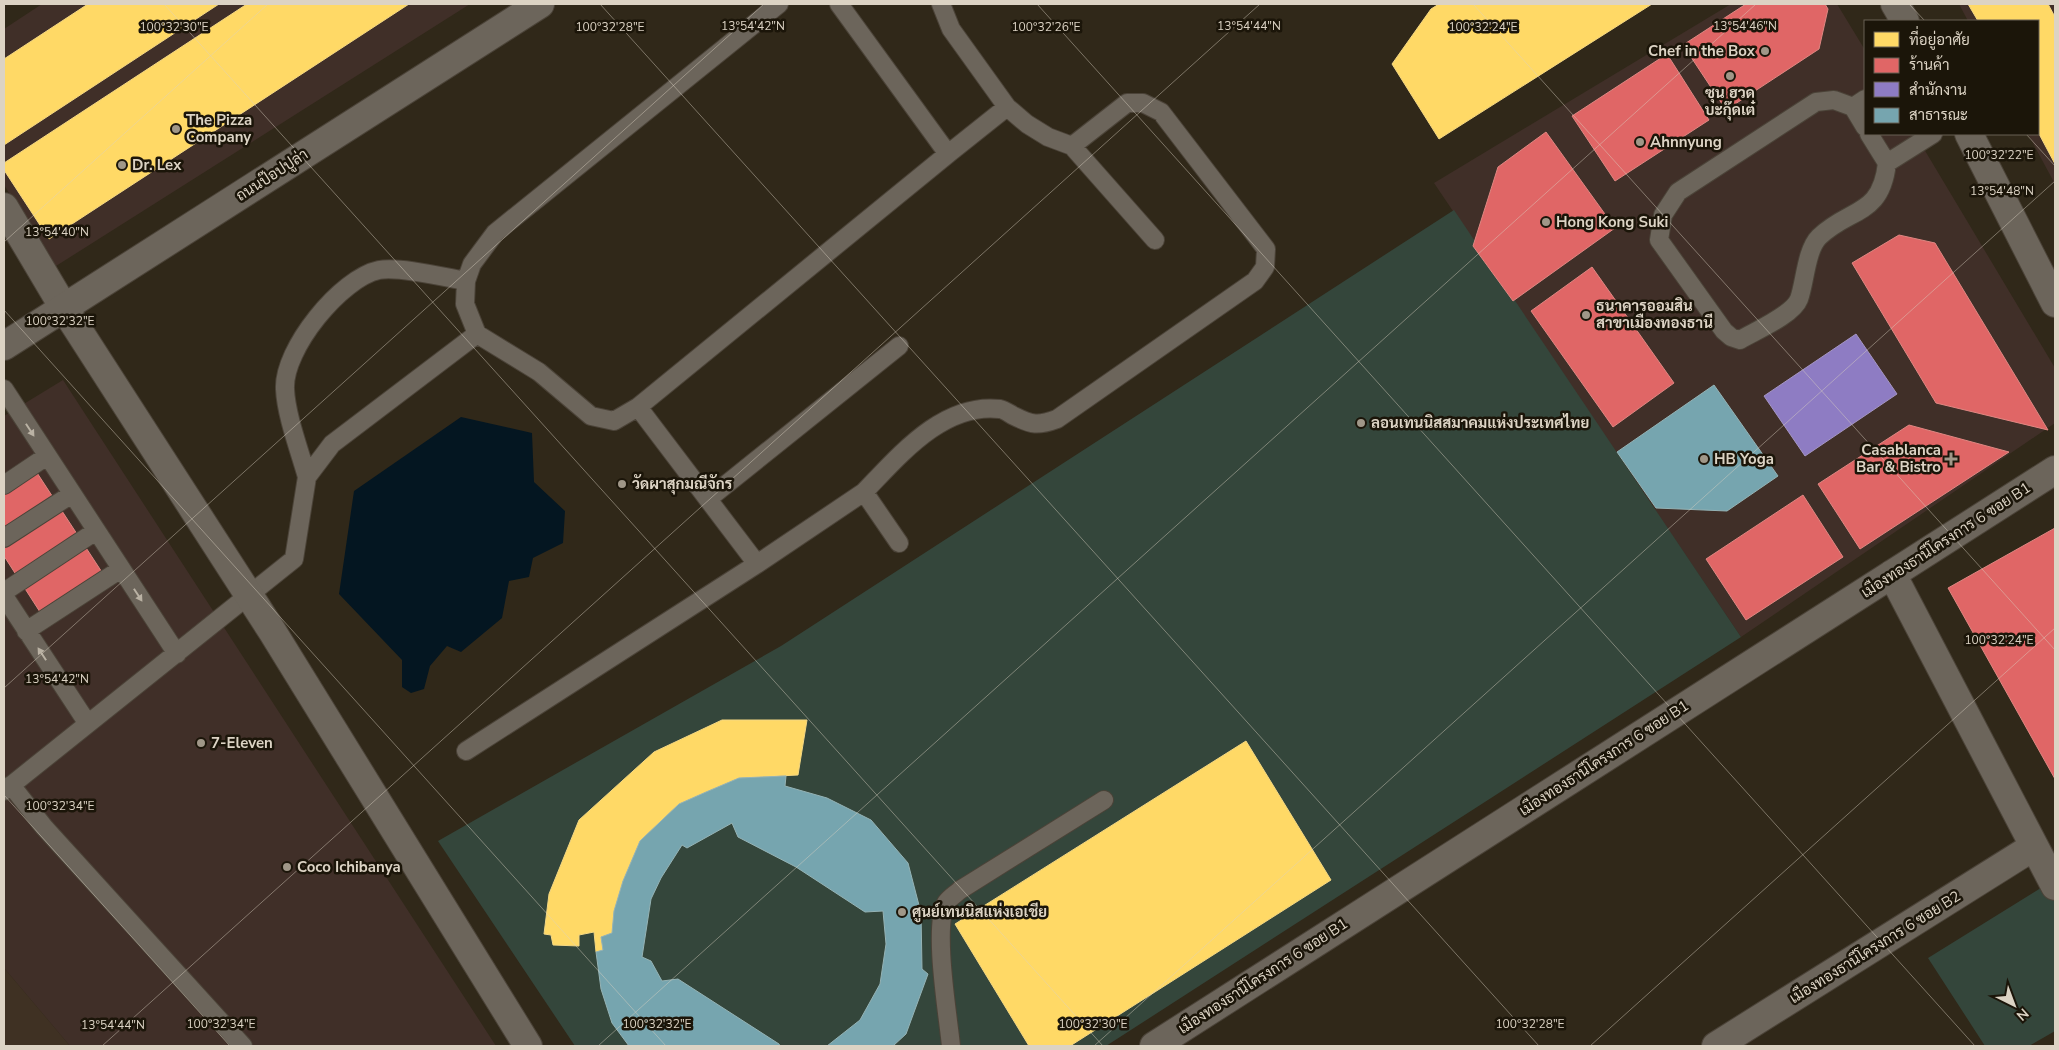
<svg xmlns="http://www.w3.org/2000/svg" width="2059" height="1050" font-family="'Nunito Sans',Sarabun,sans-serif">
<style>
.commercial{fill:#402f28}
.education{fill:#3f3123}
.green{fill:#34463b}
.water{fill:#041621}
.homes{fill:#ffd966;stroke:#f4d782}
.shops{fill:#e06666;stroke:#df8782}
.offices{fill:#8e7cc3;stroke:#a596c3}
.public{fill:#76a5af;stroke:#95b3b5}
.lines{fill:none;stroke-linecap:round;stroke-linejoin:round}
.lane-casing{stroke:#4b4338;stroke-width:20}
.street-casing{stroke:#4b4338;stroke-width:30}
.secondary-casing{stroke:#4b4338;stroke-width:30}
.lane{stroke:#6c655b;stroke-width:18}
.street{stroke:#6c655b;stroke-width:28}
.secondary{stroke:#6c655b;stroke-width:28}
.oneway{fill:#bab2a4}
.ticks{fill:none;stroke:#dcd3c4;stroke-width:1;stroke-opacity:0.45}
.poi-dot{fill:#a09788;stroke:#1b1509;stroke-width:2}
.labels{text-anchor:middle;stroke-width:5;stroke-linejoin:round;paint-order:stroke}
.poi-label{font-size:15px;font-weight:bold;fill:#dcd3c4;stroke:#1b1509;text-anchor:start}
.street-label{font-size:15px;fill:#dcd3c4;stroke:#1b1509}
.ticks-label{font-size:12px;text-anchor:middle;fill:#dcd3c4;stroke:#1b1509;stroke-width:5;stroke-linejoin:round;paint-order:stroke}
</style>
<rect width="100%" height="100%" fill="#302819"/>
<path class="commercial" d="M42,4H470L56,266L4,185V29Z
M1731,4H1837L1865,50V134H1915L2055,368V423L1741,637L1434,183Z
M1959,4H2055V184L2028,134H2038V21H1968Z
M63,380L496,1046H70L4,968V416Z"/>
<path class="education" d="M4,968L70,1046H4Z"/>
<path class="green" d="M1454,210L1741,637L1106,1046H575L438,841L781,646Z
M2052,881L2055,886V1031L2029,1046H1985L1928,958Z"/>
<path class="water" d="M461,417L532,433L534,482L565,511L563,543L533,558L529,577L509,581L502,618L461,652L447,646L430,666L424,689L411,693L402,687V660L339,594L354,491Z"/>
<path class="homes" d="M88,4H219L4,145V59Z
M247,4H409L49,239L4,170V163Z
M1439,4H1652L1439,139L1392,64L1431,9Z
M1968,4H2048L2055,17V164L2038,132V21H1978Z
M722,720H807L798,775L739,778L679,804L640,841L623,881L614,911L612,933L601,937L603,950L596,952L594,932L579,935V946L553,945L551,935L544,934L549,894L579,820L654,752Z
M1246,741L1331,880L1070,1046H1029L955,924Z"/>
<path class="shops" d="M1746,4H1825L1828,9L1819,49L1726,110L1683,45Z
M1667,54L1709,120L1615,181L1572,116Z
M1546,132L1615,228L1513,301L1473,246L1498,167Z
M1899,235L1935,243L2048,430L1936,403L1852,263Z
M1592,267L1674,383L1613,427L1531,311Z
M1909,425L2009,452L1860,549L1818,484Z
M28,459L111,586L49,626L4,556V475Z
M1803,495L1843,557L1746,620L1706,559Z
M2055,528V779L1948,588Z"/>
<path class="offices" d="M1856,334L1897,394L1805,456L1764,396Z"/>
<path class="public" d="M1714,385L1778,476L1727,511L1656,508L1617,452Z
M786,776L785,786L827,798L871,820L908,863L921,913L922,969L928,974L906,1034L893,1046H827L860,1020L880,984L886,944L883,911L865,912L796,867L738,837L732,823L687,848L682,845L661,878L651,899L642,957L651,961L662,981L678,979L779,1044L780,1046H629L612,1023L601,989L596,952L603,950L601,937L612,933L614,911L623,881L640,841L679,804L706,792L739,778Z"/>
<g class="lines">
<g class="lane-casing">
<path id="lane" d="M779,4L495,233L472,264L466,281L465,304L477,334L539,372L591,416L614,421L638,407L948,154
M839,4L948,154L1007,107
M941,4L951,29L1007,107L1027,124L1048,137L1072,146L1155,240
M1865,99L1853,107L1834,100L1816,102L1678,192L1663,215L1659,240L1724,331L1731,337L1740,340C1755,331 1793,315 1799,299C1805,283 1806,250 1819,237C1850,207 1881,217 1887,163L1933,134
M1853,107L1865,127
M1869,134L1887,163
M4,389L177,654
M638,407L757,564
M307,477C300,452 286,415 285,389C283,349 341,278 379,270C399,266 444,277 466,281
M4,485L47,456
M864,492C899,456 943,402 1000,409C1005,410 1010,414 1014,416C1032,425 1038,426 1057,419L1255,281L1265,267L1266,249L1161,112L1143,103H1127L1072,146
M708,499L899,346
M4,538L72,494
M4,592L96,531
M4,596L88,724
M26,631L121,569
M466,751L757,564L864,492L899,543
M11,785L44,827L243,1046
M4,791L294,559L307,477L332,444L477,334
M951,1046C948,1015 933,928 946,903C949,898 956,894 960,890L1104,800"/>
</g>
<g class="street-casing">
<path id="street" d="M4,207L64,308L272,631L528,1046
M1892,574L2055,886
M1154,1046L2055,470
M1716,1046L2033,847"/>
</g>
<g class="secondary-casing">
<path id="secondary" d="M1895,4L1905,21
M1969,134L2055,303
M4,346L540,4"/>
</g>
<use href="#lane" class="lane"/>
<use href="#street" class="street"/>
<use href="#secondary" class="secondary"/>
</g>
<defs><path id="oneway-solid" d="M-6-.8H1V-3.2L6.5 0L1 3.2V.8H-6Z" transform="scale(1.25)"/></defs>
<g class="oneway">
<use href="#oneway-solid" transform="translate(30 430) rotate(57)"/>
<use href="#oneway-solid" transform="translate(138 595) rotate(57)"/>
<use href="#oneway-solid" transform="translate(42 654) rotate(-123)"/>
</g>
<path class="ticks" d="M164,4L1103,1046M600,4L1539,1046M1037,4L1975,1046M1473,4L2055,650M1909,4L1925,21M2026,134L2055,166M4,242L268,4M4,310L666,1046M4,688L764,4M4,795L230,1046M102,1046L1260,4M598,1046L1756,4M1094,1046L2055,181M1590,1046L2055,628"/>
<g class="poi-dot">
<circle cx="1765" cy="51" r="5"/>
<circle cx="1730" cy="76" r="5"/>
<circle cx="176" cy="129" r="5"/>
<circle cx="1640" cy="142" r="5"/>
<circle cx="122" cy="165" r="5"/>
<circle cx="1546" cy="222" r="5"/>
<circle cx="1586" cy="315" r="5"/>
<circle cx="1361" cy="423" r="5"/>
<circle cx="1704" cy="459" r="5"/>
<path d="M1948.5 451.5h5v5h5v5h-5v5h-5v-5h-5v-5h5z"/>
<circle cx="622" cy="484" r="5"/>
<circle cx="201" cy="743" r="5"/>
<circle cx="287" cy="867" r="5"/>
<circle cx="902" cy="912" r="5"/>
</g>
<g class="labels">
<g class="poi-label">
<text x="1755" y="56" text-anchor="end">Chef in the Box</text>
<text x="1730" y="98" text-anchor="middle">ซุน ฮวด<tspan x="1730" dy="17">บะกุ๊ดเต๋</tspan></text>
<text x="186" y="125">The Pizza<tspan x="186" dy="17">Company</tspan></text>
<text x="1650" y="147">Ahnnyung</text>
<text x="132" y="170">Dr. Lex</text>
<text x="1556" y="227">Hong Kong Suki</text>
<text x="1596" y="311">ธนาคารออมสิน<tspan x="1596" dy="17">สาขาเมืองทองธานี</tspan></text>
<text x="1371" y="428">ลอนเทนนิสสมาคมแห่งประเทศไทย</text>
<text x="1941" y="455" text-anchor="end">Casablanca<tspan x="1941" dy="17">Bar &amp; Bistro</tspan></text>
<text x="1714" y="464">HB Yoga</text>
<text x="632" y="489">วัดผาสุกมณีจักร</text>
<text x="211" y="748">7-Eleven</text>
<text x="297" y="872">Coco Ichibanya</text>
<text x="912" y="917">ศูนย์เทนนิสแห่งเอเชีย</text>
</g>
<g class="street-label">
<text transform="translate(272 175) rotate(-33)" y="5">ถนนป๊อปปูล่า</text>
<text transform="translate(1946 540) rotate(-33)" y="5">เมืองทองธานีโครงการ 6 ซอย B1</text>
<text transform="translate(1604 758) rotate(-33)" y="5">เมืองทองธานีโครงการ 6 ซอย B1</text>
<text transform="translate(1875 947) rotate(-32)" y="5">เมืองทองธานีโครงการ 6 ซอย B2</text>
<text transform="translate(1263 976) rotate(-33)" y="5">เมืองทองธานีโครงการ 6 ซอย B1</text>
</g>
</g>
<g class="ticks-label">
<text x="753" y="30">13°54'42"N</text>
<text x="1249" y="30">13°54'44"N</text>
<text x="1745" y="30">13°54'46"N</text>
<text x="174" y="31">100°32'30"E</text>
<text x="610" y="31">100°32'28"E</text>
<text x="1046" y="31">100°32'26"E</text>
<text x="1483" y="31">100°32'24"E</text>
<text x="1999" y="159">100°32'22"E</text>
<text x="2002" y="195">13°54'48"N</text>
<text x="57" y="236">13°54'40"N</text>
<text x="60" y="325">100°32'32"E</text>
<text x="1999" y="644">100°32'24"E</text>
<text x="57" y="683">13°54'42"N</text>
<text x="60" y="810">100°32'34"E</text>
<text x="221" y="1028">100°32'34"E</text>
<text x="657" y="1028">100°32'32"E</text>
<text x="1093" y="1028">100°32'30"E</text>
<text x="1530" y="1028">100°32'28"E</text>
<text x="113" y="1029">13°54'44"N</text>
</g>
<rect width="2059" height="1050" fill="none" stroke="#dcd3c4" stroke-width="10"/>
<rect x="1864" y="20" width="175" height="115" fill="#1b1509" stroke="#686154"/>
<rect x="1874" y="32" width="25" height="15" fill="#ffd966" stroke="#686154"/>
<text x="1909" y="45" font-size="15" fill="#dcd3c4">ที่อยู่อาศัย</text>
<rect x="1874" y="58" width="25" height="15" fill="#e06666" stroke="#686154"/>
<text x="1909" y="70" font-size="15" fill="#dcd3c4">ร้านค้า</text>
<rect x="1874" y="82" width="25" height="15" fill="#8e7cc3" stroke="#686154"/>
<text x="1909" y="95" font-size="15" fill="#dcd3c4">สำนักงาน</text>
<rect x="1874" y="108" width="25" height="15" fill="#76a5af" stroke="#686154"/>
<text x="1909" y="120" font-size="15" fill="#dcd3c4">สาธารณะ</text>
<g transform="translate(2014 1005) rotate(138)" stroke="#1b1509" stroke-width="4" paint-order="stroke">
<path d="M0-4L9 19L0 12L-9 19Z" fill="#dcd3c4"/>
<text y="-8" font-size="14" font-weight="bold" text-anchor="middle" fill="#dcd3c4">N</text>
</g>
</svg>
